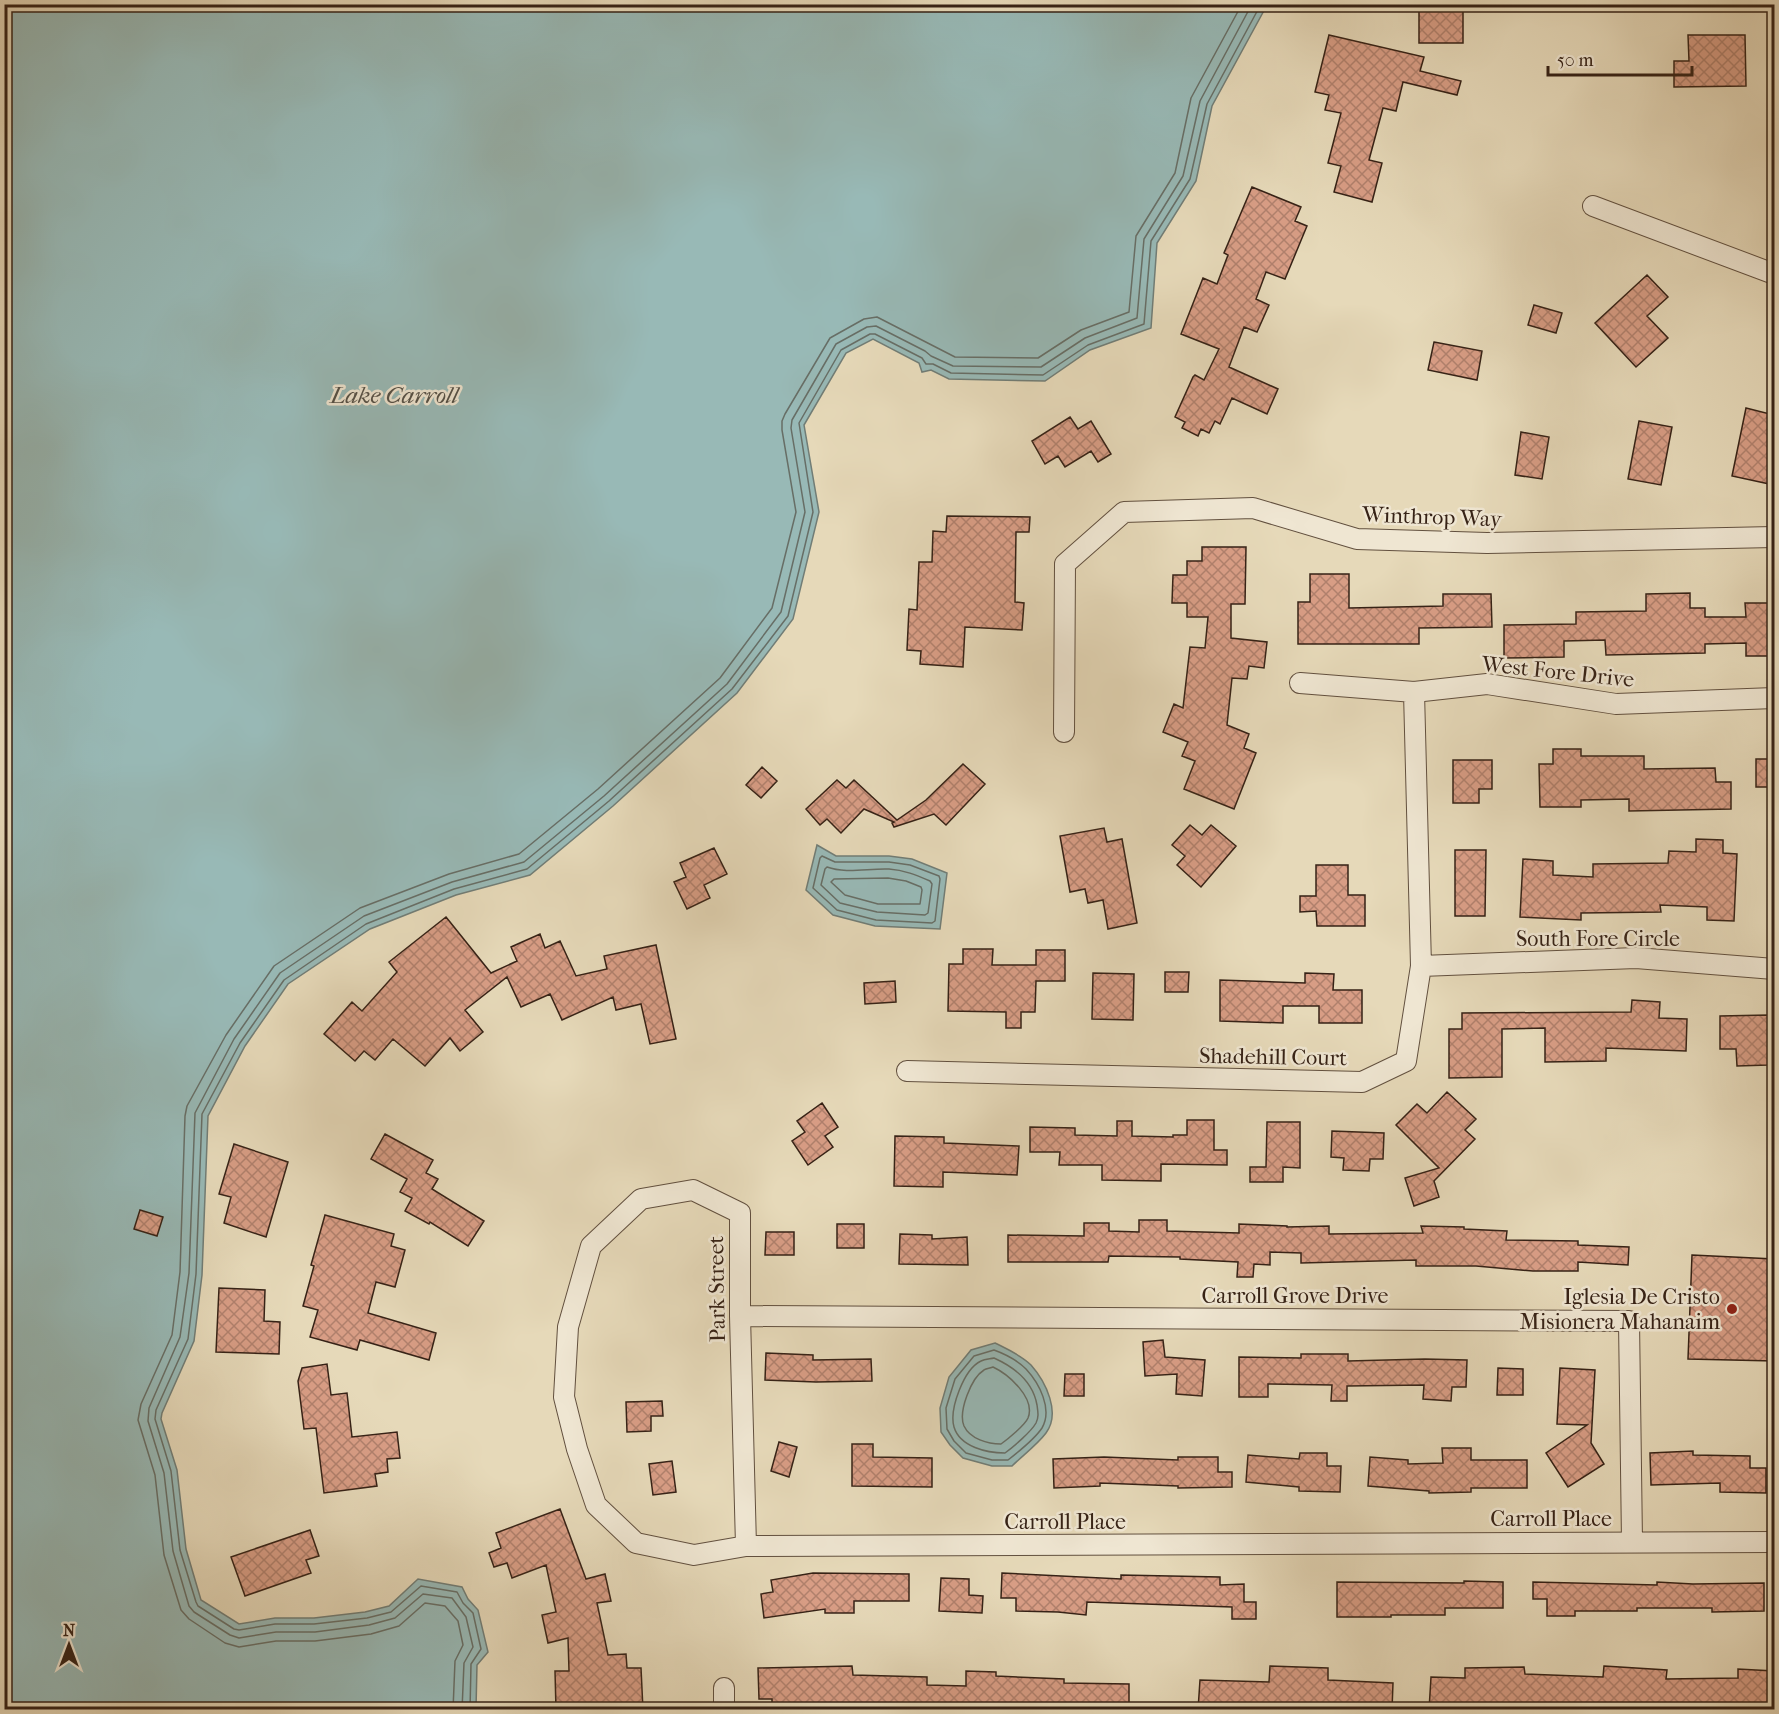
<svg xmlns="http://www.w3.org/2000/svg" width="1779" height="1714" font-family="'IM FELL French Canon',serif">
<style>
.water{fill:#98b9b6;stroke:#717d76;stroke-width:1.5}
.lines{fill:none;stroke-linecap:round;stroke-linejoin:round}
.shore{stroke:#676e66;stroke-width:1.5}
.building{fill:url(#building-cross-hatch);stroke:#362216;stroke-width:1.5}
.minor-casing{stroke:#62503f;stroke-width:22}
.minor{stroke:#efe6d2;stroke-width:20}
.poi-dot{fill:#8f2418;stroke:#efe6d2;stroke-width:2}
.labels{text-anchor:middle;stroke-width:5;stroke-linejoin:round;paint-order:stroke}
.street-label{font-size:22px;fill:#362216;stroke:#efe6d2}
.poi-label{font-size:22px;fill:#362216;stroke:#efe6d2;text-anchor:end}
.water-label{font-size:24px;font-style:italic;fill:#534f46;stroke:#efe6d2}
</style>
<defs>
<pattern id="building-cross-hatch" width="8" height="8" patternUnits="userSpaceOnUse" patternTransform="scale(1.5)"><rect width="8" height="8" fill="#d89d85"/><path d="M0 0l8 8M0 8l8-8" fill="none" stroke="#b0806c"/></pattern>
</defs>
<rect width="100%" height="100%" fill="#e6d9b9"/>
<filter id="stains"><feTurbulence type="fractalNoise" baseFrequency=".00333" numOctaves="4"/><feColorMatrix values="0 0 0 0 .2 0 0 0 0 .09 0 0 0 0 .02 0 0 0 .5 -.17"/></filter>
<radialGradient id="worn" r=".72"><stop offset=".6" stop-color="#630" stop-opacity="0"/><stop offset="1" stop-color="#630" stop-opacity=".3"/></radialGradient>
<path class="water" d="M5,5H1267L1212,106L1196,181L1157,243L1151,328L1090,350L1045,381L949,379L931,370L922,372L919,363L873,339L846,353L804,425L819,512L793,619L737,693L613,806L530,875L456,895L370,929L288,984L245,1046L208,1116L202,1275L194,1341L162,1413L161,1419L177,1470L186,1549L201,1600L239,1624L275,1618H314L365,1612L389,1606L418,1579L462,1587L468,1599L478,1610L488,1652L477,1665L476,1709L5,1710Z
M817,845L836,856H889L912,859L947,873L940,929L875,926L833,915L806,890Z
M995,1343C1007,1349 1021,1355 1031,1365C1046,1382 1061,1413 1046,1433C1037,1445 1022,1456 1012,1466H992L963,1458L950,1445L941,1432L940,1408L949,1377L971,1350Z"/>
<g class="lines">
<path class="shore" d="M822,856L835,862H889L910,865L939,876L940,879L935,921L932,923L876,920L837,910L813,888L820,858Z
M827,867C846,874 869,868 889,869C904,870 916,875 930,881L932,884L928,913L925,915L877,912L840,903L821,885L825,869Z
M888,878L906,881L921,887L922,890L920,904H878L845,895L831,882L834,879Z
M994,1350C1005,1354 1017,1360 1026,1369C1039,1383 1053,1409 1042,1428C1036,1437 1017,1453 1008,1460H992L966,1453L954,1441L947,1429L946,1408L955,1379L974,1356Z
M994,1358C1014,1367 1033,1382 1037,1405C1038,1412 1039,1417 1036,1423C1031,1432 1013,1447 1005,1453C987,1453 960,1447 954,1427C949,1409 964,1369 981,1361C985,1359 990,1359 994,1358Z
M993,1367C1008,1374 1036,1398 1028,1418C1025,1425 1008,1439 1001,1444C988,1444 970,1439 964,1426C958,1412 971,1378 984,1370C985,1369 991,1368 993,1367Z
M453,1710L455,1661L463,1645L458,1621L445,1606L425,1603L399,1626L371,1634L315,1641H276L239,1647L225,1643L189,1619L181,1610L164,1555L155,1475L138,1420L141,1404L172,1335L180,1272L185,1116L187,1106L226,1035L274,966L360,908L449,874L519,854L598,789L720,678L772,608L796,512L782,430V421L785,414L830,338L864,319L877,317L955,357L1038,358L1081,330L1129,312L1136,236L1175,173L1191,98L1242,4
M462,1710L464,1663L473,1647L466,1617L452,1598L423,1594L395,1618L369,1625L315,1632H276L239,1638L230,1635L194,1612L189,1606L173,1551L164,1473L148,1421L149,1408L180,1337L189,1273L195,1113L234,1039L280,973L364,916L452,882L524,862L604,796L727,684L781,612L805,512L791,428L792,420L836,344L867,327L876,326L925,351L931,356L953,366L1041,367L1085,338L1137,318L1144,239L1183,176L1200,101L1252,4
M470,1710L471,1664L481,1649L473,1613L463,1603L457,1592L421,1586L391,1612L367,1618L314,1624H275L239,1630L234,1629L198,1606L196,1602L180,1550L171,1471L155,1419L156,1410L188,1339L196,1274L202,1114L240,1043L284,980L366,924L454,889L527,869L609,801L732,689L788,616L813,512L799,423L841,350L870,334H875L922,358L926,364H933L951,373L1043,375L1088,345L1144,324L1151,241L1190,179L1207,104L1261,4"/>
</g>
<path class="building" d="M1419,4H1463V43H1419Z
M1329,35L1424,57L1420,71L1461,81L1457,95L1403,82L1396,111L1383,108L1369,160L1382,163L1372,202L1334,192L1341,166L1328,163L1341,113L1325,110L1329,95L1315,92Z
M1688,35H1745L1746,86L1674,87V61H1689Z
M1252,187L1301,207L1295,221L1307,226L1285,279L1266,272L1256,299L1269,305L1257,332L1244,327L1229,367L1278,389L1267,414L1232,398L1220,424L1215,421L1209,433L1201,429L1198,436L1182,428L1185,422L1175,417L1193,377L1195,375L1204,380L1219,349L1181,334L1203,278L1217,284L1228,255L1224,253Z
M1647,275L1668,297L1647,316L1668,338L1636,367L1595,323Z
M1534,305L1562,313L1556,333L1528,325Z
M1434,342L1482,351L1477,380L1428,370Z
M1746,408L1774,415V485L1732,476Z
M1070,417L1078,429L1091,421L1111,454L1098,462L1091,451L1065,467L1058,456L1045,464L1032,441Z
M1639,421L1672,427L1661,485L1628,479Z
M1521,432L1549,437L1542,479L1515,475Z
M947,516L1030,517L1029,532H1016L1015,602L1024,603L1022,630L965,627L963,667L920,664L921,651L907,650L909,609L917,610L919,562H932L933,531L946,532Z
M1202,547H1246L1245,604H1231V638L1267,642L1264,668L1249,666L1247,679L1232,678L1227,725L1249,734L1244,748L1256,753L1234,809L1184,789L1195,761L1182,756L1188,742L1163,732L1174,704L1183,708L1190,647L1205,648L1208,617H1187V603H1172L1173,575H1187V561H1202Z
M1310,574H1349V608L1443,606V594H1491L1492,627L1419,628V644H1298V602H1310Z
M1690,593V608H1705V617H1746L1745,603H1774V656H1746V643L1705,644V653L1606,655L1605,640L1564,641V657L1504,658V625L1576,624V612L1646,611V594Z
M1553,749H1581V756H1644V769L1715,768L1716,782H1731V809L1629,811V799L1581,800V807H1540L1539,764H1553Z
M1756,759H1774V787H1756Z
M1453,760H1492V789H1479V803H1453Z
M963,764L985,784L946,825L934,814L894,827L892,823L894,822L864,809L841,833L827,819L820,825L806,809L837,780L846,788L854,780L897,820L926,800Z
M762,767L777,781L761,798L746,785Z
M1190,825L1202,835L1211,825L1236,846L1201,887L1177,865L1185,856L1172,845Z
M1104,828L1107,842L1122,839L1137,923L1108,929L1103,900L1088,903L1085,889L1070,892L1060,836Z
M1696,839L1723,840V853L1737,854L1734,921L1707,920V907L1660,905L1661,912L1581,913V920L1520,917L1523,859L1553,861V875L1593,877V864L1668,863L1669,851L1696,852Z
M714,848L727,874L704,885L710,898L687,909L674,882L686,877L680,863Z
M1455,850H1486L1485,916H1455Z
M1316,865H1348V895H1365V926H1317L1316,911L1300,912V896H1316Z
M446,917L491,973L517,961L511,947L540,934L545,948L560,941L576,976L607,969L604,956L656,945L676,1039L650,1044L641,1004L616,1010L613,997L562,1020L550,994L521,1007L507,977L465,1010L483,1032L460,1051L450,1038L425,1066L393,1039L375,1060L364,1051L355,1061L324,1034L352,1002L362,1011L397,972L389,962Z
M963,949H993L992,965H1036V950H1065V981H1036L1035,1012H1021V1028H1006V1012L948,1011L949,964H963Z
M1165,972H1189L1188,992H1165Z
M1093,973L1134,974L1133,1020L1092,1019Z
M1305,973L1334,974L1333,990H1362V1023H1319V1006H1283V1023L1220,1021V980L1305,983Z
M895,981L896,1002L865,1004L864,983Z
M1632,1000L1660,1002L1659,1018L1687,1019L1686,1051L1606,1048V1061L1545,1062V1028L1502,1029V1077L1449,1078V1029H1462V1013L1631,1012Z
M1768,1015V1065L1737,1066L1736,1049H1720V1016Z
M1447,1092L1476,1119L1465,1130L1475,1139L1434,1181L1439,1197L1414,1206L1405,1178L1439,1168L1396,1125L1417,1104L1427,1113Z
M822,1103L838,1127L825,1136L833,1147L808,1165L792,1141L805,1132L797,1121Z
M1187,1120H1214V1150H1227V1165L1161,1164V1181L1102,1180V1165H1059L1060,1152H1030V1127L1075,1128V1135L1117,1136V1121H1132V1136L1173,1137V1135H1187Z
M1267,1122H1300V1168L1283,1167V1182H1250V1167H1266Z
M1332,1131L1384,1133L1383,1159H1370L1369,1171L1343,1170L1344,1158L1331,1157Z
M385,1134L433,1160L426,1173L438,1179L432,1189L484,1221L468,1246L430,1222L429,1224L405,1211L412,1198L400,1192L407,1179L371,1159Z
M895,1136L944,1137V1143L1019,1146L1017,1175L943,1172V1187L894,1186Z
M234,1144L288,1162L266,1237L224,1223L231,1197L219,1194Z
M140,1210L163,1217L157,1236L134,1229Z
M325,1215L394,1234L391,1246L405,1250L395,1287L376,1282L368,1313L436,1333L429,1360L360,1340L357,1350L310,1337L318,1310L303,1306L314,1266L311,1265Z
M1139,1220H1167V1231L1239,1233V1224L1287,1226V1227L1329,1226V1234L1423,1233L1421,1226L1464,1227V1229L1507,1231L1506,1240L1578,1241V1245L1629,1247L1628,1265L1578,1262V1271H1533L1476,1266H1416V1260L1301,1263V1253L1270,1252V1265L1254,1264L1253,1277H1237L1238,1262L1180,1259V1257L1109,1256L1108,1262H1008V1235L1084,1236V1223H1109V1231L1139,1232Z
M837,1224H864V1248H837Z
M766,1232H794V1255H765Z
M900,1234L932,1235V1239L967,1237L968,1265L899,1264Z
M1692,1255L1774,1259V1361L1688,1359Z
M219,1288L265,1290L264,1321L280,1322L279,1354L216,1352Z
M1163,1340L1165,1357L1205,1360L1202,1396L1176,1394L1177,1374L1145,1376L1143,1342Z
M766,1353L813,1355V1360L871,1359L872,1381L816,1382L765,1380Z
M1301,1354H1348V1361L1425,1359L1467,1360L1466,1387H1452L1451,1401L1423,1399L1424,1385L1347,1386V1401H1331L1332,1385L1268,1384V1397H1239V1357L1301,1358Z
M327,1364L331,1395L347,1393L352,1437L397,1432L400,1458L387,1459L388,1472L375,1474L377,1486L324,1493L316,1428L304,1429L298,1381L302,1368Z
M1498,1368L1523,1369V1395H1497Z
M1560,1368L1595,1370L1591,1443L1604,1464L1568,1487L1546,1453L1587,1425L1557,1424Z
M1065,1374H1084V1396H1064Z
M662,1401L663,1416H651V1431L627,1432L626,1402Z
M779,1442L797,1447L789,1477L771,1471Z
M852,1444H873V1457L932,1458V1487L852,1486Z
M1442,1448H1471V1460H1527V1488H1471V1492L1429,1493V1491L1368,1486L1370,1457L1408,1460V1464L1443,1463Z
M1693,1451V1455L1750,1456V1468H1766V1493L1720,1492V1483L1651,1485L1650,1453Z
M1300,1453H1327V1466H1341L1340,1492L1299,1491V1487L1246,1482L1248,1455L1299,1459Z
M1104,1457L1178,1460V1457H1218V1472H1232V1487L1178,1488V1486L1100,1483V1486L1054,1488L1053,1459Z
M672,1461L676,1492L653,1495L649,1464Z
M560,1509L586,1579L605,1574L611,1601L597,1603L608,1655L626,1654L627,1668H641L643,1710H556L555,1671H569L568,1638L548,1643L542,1615L556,1612L546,1565L512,1578L507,1563L494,1567L489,1553L501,1548L496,1533Z
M310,1530L319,1556L306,1560L311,1573L245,1596L231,1557Z
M813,1573L909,1574V1601H854V1613H825V1609L764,1618L761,1594L773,1592L771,1580Z
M1002,1573L1121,1579V1575L1220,1577V1585L1244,1584V1602H1256V1619H1232V1607L1087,1602L1086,1615L1058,1612L1016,1611V1598H1001Z
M941,1578L969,1579V1595L983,1596L982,1613L939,1611Z
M1464,1581L1503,1582V1608H1445V1615H1391V1617H1337V1582L1464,1583Z
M1533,1582L1657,1585V1582L1693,1584L1764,1583V1611L1712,1612V1608H1637V1611H1575V1616H1547V1599H1533Z
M852,1666L853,1675L927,1677V1685L966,1686V1671L996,1672V1676L1064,1679V1683L1129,1684V1710H772V1699H759L758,1668Z
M1270,1666L1328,1668V1680L1393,1683L1392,1710H1198L1200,1680L1269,1682Z
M1604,1666L1667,1670L1666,1679L1738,1678V1669L1774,1671V1710H1429L1431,1677L1465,1678V1668L1524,1667L1525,1674L1603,1677Z"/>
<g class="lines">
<g class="minor-casing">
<path id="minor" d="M1593,206L1774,274
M1300,683L1414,692L1487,684L1616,704L1774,698
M1064,732L1065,564L1124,512L1253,508L1357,539L1487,543L1774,537
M1421,966L1636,958L1774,969
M907,1071L1362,1082L1406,1061L1421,966L1414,692
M740,1316L1629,1321L1632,1542
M746,1546L740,1316V1213L693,1190L641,1199L591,1246L568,1327L564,1397L577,1449L596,1505L636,1543L694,1555L746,1546L1774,1542
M724,1710V1688"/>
</g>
<use href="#minor" class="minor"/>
</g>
<circle class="poi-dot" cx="1732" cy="1309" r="6"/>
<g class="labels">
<g class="street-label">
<text transform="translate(1432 516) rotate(2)" y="8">Winthrop Way</text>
<text transform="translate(1558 671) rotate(6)" y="8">West Fore Drive</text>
<text x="1598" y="946">South Fore Circle</text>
<text transform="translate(1273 1056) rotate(1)" y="8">Shadehill Court</text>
<text transform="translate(716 1289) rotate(-91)" y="8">Park Street</text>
<text x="1295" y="1303">Carroll Grove Drive</text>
<text x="1551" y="1526">Carroll Place</text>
<text x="1065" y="1529">Carroll Place</text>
</g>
<g class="poi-label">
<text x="1720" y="1304">Iglesia De Cristo<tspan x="1720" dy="25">Misionera Mahanaim</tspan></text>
</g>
<g class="water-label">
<text x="394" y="403">Lake Carroll</text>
</g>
</g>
<rect width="1779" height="1714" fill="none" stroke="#e6d9b9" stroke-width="24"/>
<rect x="6" y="6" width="1767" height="1702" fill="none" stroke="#362216" stroke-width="3"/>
<rect x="12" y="12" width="1755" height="1690" fill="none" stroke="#362216" stroke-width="1.5"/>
<g transform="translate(69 1645)" stroke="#efe6d2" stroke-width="4.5" paint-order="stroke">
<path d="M0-4.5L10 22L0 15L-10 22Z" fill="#362216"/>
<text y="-9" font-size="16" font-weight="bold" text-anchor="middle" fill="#362216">N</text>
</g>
<path d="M1548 66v9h144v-9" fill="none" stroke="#362216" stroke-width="3"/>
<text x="1557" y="66" font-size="18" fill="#362216" stroke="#efe6d2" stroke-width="4.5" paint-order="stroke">50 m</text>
<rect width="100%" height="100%" filter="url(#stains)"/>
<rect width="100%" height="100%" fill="url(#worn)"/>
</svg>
